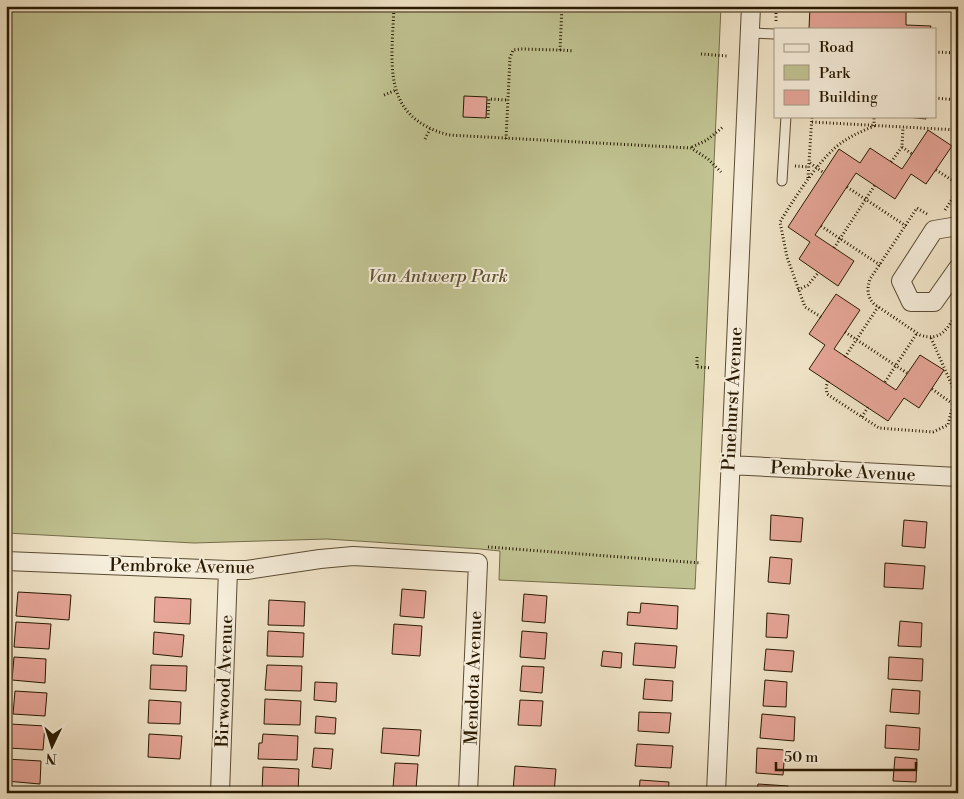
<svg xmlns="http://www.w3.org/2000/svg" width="964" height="799" font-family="'Libre Bodoni',serif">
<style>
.green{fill:#c1c392;stroke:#746e4a}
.building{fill:#e7a699;stroke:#281901}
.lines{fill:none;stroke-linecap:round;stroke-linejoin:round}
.lane-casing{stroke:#5a4c33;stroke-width:11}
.street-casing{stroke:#5a4c33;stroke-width:20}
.path{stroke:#281901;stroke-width:3;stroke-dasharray:1 2.5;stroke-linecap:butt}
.lane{stroke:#f7efdd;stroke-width:9}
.street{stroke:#f7efdd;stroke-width:18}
.labels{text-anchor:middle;stroke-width:4;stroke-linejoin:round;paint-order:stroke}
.park-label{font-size:18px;font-style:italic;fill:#5e5434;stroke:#f7efdd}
.street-label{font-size:18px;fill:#281901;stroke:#f7efdd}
</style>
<rect width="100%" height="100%" fill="#f2e6ca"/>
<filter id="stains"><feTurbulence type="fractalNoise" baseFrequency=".004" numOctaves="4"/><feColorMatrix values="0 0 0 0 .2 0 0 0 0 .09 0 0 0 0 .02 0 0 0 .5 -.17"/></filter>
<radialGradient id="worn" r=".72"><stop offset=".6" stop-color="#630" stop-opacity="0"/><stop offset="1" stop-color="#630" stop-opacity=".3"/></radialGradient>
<path class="green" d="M6,6H721L695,589L499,580L500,551L480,549L327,539L194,543L6,533Z"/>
<path class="building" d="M810,6H906V25L931,26L930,29H809Z
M464,96L487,97L486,118L463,117Z
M898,116H926V119Z
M928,130L952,146L926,184L911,174L895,199L856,173L815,235L854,261L838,286L799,259L810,242L788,227L839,149L860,163L870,148L902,169Z
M836,294L860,310L834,349L896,390L920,355L944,370L919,408L904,398L888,421L809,369L825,345L809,334Z
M958,352V365L952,361Z
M771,515L803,518L801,542L770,540Z
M904,520L927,522L925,548L902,546Z
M770,557L792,559L790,584L768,582Z
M885,563L925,566L923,589L884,587Z
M402,589L426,591L424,618L400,616Z
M18,592L71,595L69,620L16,616Z
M524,594L547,596L545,623L522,621Z
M155,597L191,599L190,624L154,622Z
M269,600L305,602L304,626L268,625Z
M641,603L678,606L677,629L627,625L628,612L640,613Z
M767,613L789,615L787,638L766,637Z
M900,621L922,623L921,647L898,646Z
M16,622L51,624L49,649L14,647Z
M394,624L422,626L420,656L392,654Z
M268,631L304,633L303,657L267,656Z
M522,631L547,633L545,659L520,657Z
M154,632L184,635L182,657L153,654Z
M635,643L677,646L675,668L633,665Z
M766,649L794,651L792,672L764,670Z
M603,651L622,653L621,668L601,666Z
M14,657L46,659L45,683L12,680Z
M889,657L923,659L922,681L888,679Z
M151,665L187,666L186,691L150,689Z
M267,665L302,666L301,691L265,690Z
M522,666L544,667L542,693L520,691Z
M645,679L673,681L672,701L643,699Z
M765,680L787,682L786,707L763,706Z
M315,682L337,683L336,702L314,700Z
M892,689L920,691L919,714L890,712Z
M15,691L47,693L45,716L13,714Z
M265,699L301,701L300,725L264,724Z
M149,700L181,702L180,724L148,723Z
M520,700L543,701L541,726L518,725Z
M639,712L671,713L669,733L638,731Z
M762,714L795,717L794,741L760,738Z
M316,716L336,718L335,734L315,733Z
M10,724L45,726L43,750L8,748Z
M886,725L920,728L919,750L885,748Z
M383,728L421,730L419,756L381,753Z
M149,734L182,736L180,759L148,757Z
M263,734L298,736L297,760L258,759L259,743H262Z
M637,744L673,746L671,768L635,766Z
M314,748L333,749L331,769L312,767Z
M757,748L785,750L783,775L756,773Z
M895,757L917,759L916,782L893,781Z
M6,759L41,761L40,784L6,781Z
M395,763L418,764L416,789L393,788Z
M515,766L556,769L554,793L513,791Z
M263,767L299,769L298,793L262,792Z
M640,780L669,782L668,793H639Z
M758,784L788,786V793H757Z"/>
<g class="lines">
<g class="lane-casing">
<path id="lane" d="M750,33L775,34
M782,181L786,116"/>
</g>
<g class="street-casing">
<path id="street" d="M958,226L934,230L901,281L911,302H934L958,268
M729,465L958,477
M6,561L228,570H247L320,559L353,556L478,563L468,793
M220,793L228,570
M716,793L751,6"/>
</g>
<path class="path" d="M394,6C392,63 380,117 449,135L691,148L708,159L721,172
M776,21V6
M560,50L574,51
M935,52L958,53
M701,54L727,56
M384,95L396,90
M935,98L958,100
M488,118L489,99L508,100
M812,122L958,130
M425,139L430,129
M506,139L510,58L513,50L521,49L560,50L562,6
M692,147L707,140L723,127
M902,147L912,154
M891,162L902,147L903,127
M810,163L824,173
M795,166L809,167
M936,170L958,184
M808,178L812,116
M847,187L906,226
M945,210L958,190
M927,214L917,208L870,279C867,288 867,297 874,304L920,335C942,342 947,328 958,312
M821,226L880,265
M834,248L875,185
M798,290L808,285L818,273
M821,317L805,307L787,257L780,222C794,199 816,164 836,147C848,137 860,132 874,126V116
M845,332L907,373
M931,338L958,399
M697,357V367L711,368
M845,357L878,307
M828,381L826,387L827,394L879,428L933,432L948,425L951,412L958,398
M885,382L917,333
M932,389L953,404
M862,417L868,407
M488,547L701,563"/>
<use href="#lane" class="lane"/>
<use href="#street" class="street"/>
</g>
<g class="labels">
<g class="park-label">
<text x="438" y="282">Van Antwerp Park</text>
</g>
<g class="street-label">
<text transform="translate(732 399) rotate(-87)" y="6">Pinehurst Avenue</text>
<text transform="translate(843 471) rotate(3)" y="6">Pembroke Avenue</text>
<text transform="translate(182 566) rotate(1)" y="6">Pembroke Avenue</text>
<text transform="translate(473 678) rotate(-88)" y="6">Mendota Avenue</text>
<text transform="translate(224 681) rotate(-88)" y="6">Birwood Avenue</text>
</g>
</g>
<rect width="964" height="799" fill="none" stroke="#f2e6ca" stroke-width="25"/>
<rect x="8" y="8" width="949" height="784" fill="none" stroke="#281901" stroke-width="2.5"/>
<rect x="12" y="12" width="939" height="774" fill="none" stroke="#281901"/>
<rect x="774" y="28" width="162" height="90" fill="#f7efdd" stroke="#a49985"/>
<rect x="784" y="44" width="25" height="8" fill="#f7efdd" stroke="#a49985"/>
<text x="819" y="52" font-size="15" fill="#281901">Road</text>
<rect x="784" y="65" width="25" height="15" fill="#c1c392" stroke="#a49985"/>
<text x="819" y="78" font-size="15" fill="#281901">Park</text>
<rect x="784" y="90" width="25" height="15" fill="#e7a699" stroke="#a49985"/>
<text x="819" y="102" font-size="15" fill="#281901">Building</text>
<g transform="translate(52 746) rotate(184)" stroke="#f7efdd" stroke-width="4" paint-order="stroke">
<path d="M0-4L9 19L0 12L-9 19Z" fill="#281901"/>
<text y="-8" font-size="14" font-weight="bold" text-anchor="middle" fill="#281901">N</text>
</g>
<path d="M776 762v8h140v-8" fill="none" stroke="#281901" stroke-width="2.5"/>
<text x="784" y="762" font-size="15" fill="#281901" stroke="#f7efdd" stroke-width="4" paint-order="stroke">50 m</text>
<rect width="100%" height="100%" filter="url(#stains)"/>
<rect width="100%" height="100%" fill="url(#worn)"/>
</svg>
